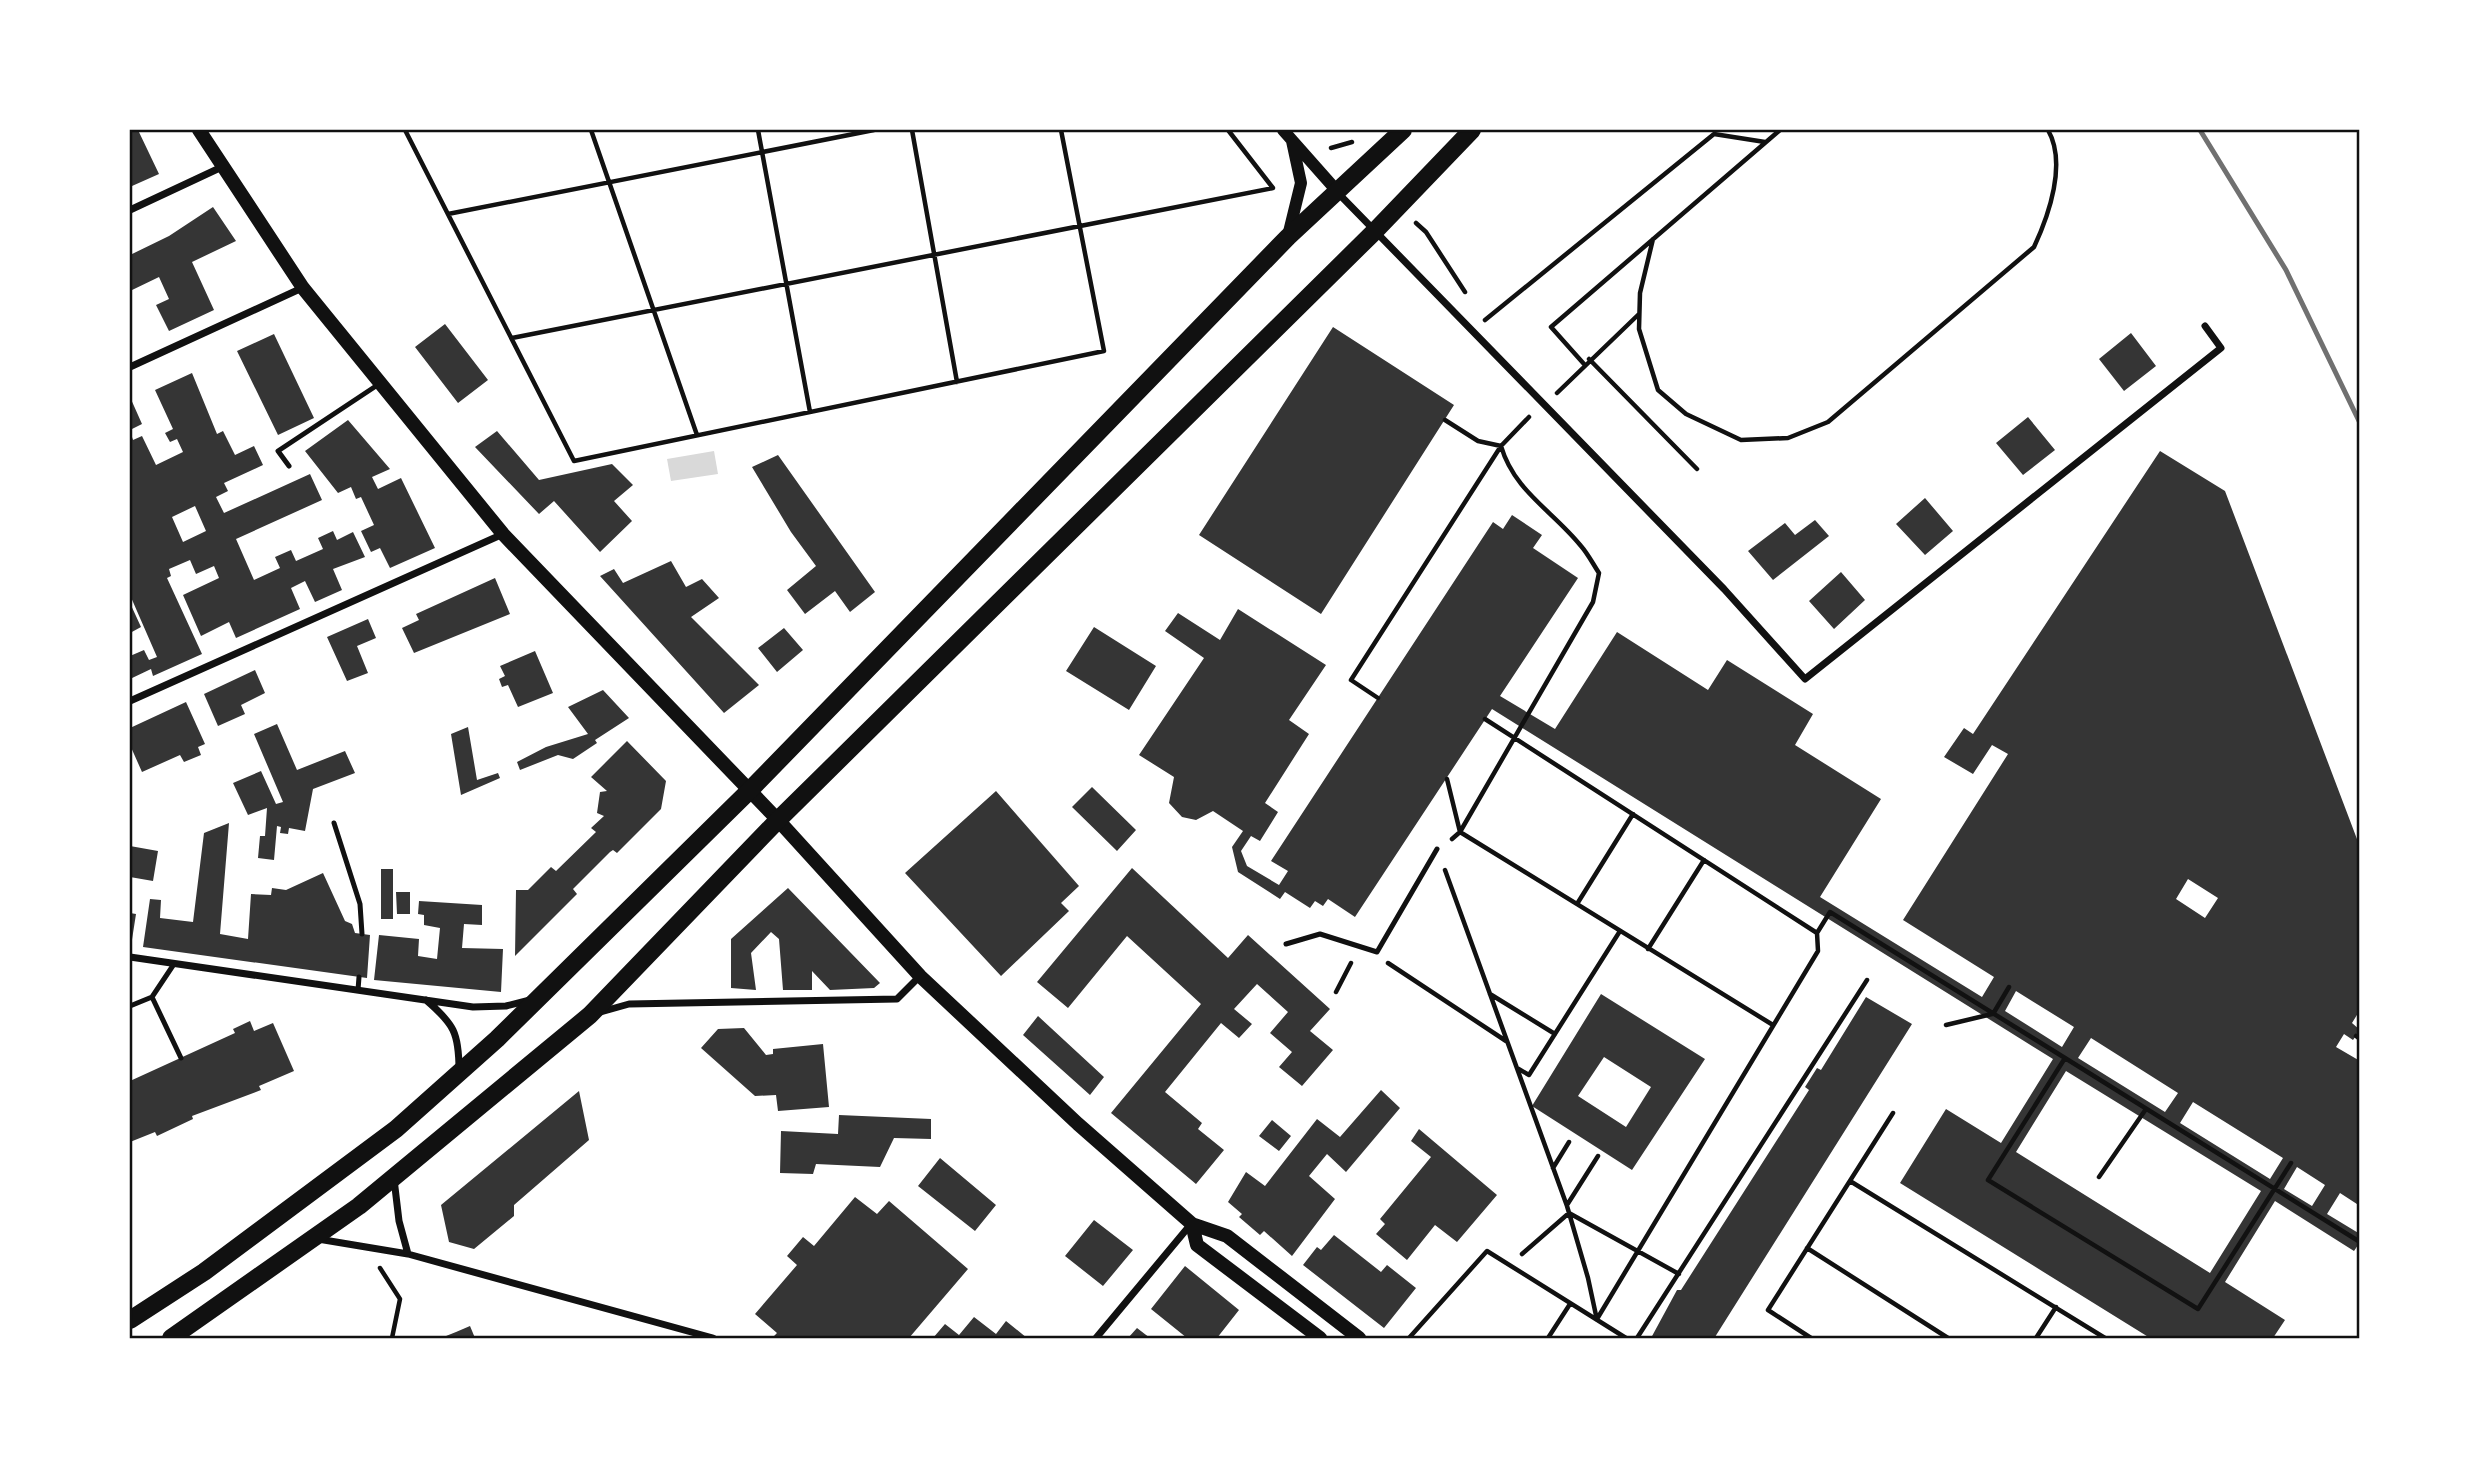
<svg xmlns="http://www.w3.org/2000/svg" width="2489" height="1468" font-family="Lora,serif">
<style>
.water{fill:#d9d9d9}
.building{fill:#353535;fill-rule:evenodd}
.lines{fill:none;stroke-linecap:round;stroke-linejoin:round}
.path{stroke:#111;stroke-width:4.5}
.service{stroke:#111;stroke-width:5}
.minor{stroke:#111;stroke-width:7}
.tertiary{stroke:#111;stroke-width:12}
.secondary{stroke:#111;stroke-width:14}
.primary{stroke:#111;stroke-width:18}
.rail{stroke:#707070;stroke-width:5}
.neatline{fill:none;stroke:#111;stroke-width:2.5}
</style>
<rect width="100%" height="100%" fill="#fff"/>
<path class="water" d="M714,451L718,474L671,481L667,459Z"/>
<path class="building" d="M130,130H138L159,174L132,186Z
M213,207L236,241L192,262L214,310L169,331L156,305L169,299L159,277L130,291V255L169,236Z
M445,324L488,380L458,403L415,347Z
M1333,327L1454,405L1321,614L1199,535Z
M2131,333L2156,366L2124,391L2099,359Z
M274,334L314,418L278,435L237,351Z
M192,373L217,434L223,431L235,455L254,446L263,465L224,483L228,491L216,497L224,513L310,474L322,500L236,539L254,580L280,568L275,557L291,550L296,561L323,549L318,538L333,531L337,540L353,532L365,557L333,569L342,590L315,602L305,581L291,588L300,609L236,638L229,622L201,636L183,595L219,578L214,566L196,574L190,560L169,569L171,576L167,578L202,654L153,676L151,669L130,679V656L144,650L149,660L157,657L130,595V431L133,440L142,436L156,465L183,452L177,439L170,442L165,433L173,429L155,390ZM195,506L206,531L183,542L172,517Z
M130,397L142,424L130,430Z
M2028,417L2055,450L2023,475L1996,443Z
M348,420L390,469L372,477L378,489L401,478L435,548L390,568L380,548L371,552L361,531L374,525L361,497L356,499L351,487L338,493L305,451Z
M497,431L539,480L612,464L633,485L614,501L632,521L600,552L554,501L539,514L475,447Z
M2160,451L2225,491L2360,847V1010L2352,1023L2360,1030L2353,1040L2344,1034L2336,1047L2360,1061V1206L2340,1193L2327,1214L2360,1234V1242L2354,1251L2275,1201L2225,1282L2285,1320L2273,1338H2150L1900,1183L1946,1109L2001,1143L2053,1059L1492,709L1355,917L1328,899L1323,906L1315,901L1310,908L1285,892L1280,899L1238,872L1232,847L1243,831L1213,811L1196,820L1182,817L1169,803L1174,777L1139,755L1204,658L1165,631L1178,613L1220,640L1238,609L1326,665L1289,720L1309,734L1265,803L1278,812L1260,841L1251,836L1241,851L1247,866L1279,885L1288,871L1271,861L1493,522L1503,529L1512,515L1542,535L1533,548L1578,578L1500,696L1555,729L1617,632L1708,690L1727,660L1813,714L1795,745L1881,799L1820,897L1982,997L1994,977L1903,920L2008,754L1992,745L1973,774L1944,757L1964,728L1973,734ZM2188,879L2218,898L2205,918L2176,899ZM2016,991L2074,1027L2062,1047L2005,1011ZM2091,1038L2178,1093L2165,1112L2078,1058ZM2066,1071L2261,1191L2210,1273L2016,1152ZM2193,1102L2283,1158L2270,1179L2180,1123ZM2297,1167L2325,1185L2312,1206L2284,1189Z
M778,455L875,592L850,612L835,591L805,614L787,590L816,566L791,532L752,467Z
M1925,498L1953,531L1925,555L1896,524Z
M1815,520L1829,536L1773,580L1748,551L1785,523L1795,535Z
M671,561L686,587L702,579L719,598L691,617L759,685L724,713L600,576L614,569L623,583Z
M1841,572L1865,600L1834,629L1809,601Z
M495,578L510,614L414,653L402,628L419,620L416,614Z
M130,603L141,627L130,633Z
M368,619L376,638L357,646L368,673L347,681L327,637Z
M1094,627L1156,666L1129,710L1066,671Z
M784,628L803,650L777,672L758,648Z
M535,651L553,693L518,707L508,685L502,687L499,679L505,676L500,666Z
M255,670L265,693L241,705L245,714L218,726L204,694Z
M603,690L629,718L595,740L597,743L573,759L558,755L520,770L517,762L546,747L588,734L568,707Z
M186,702L205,744L198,747L201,755L184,762L180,755L142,772L130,745V728Z
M277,724L297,770L345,751L355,773L313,789L305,831L289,828L288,834L280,833L281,827L277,826L274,860L258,858L260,836H265L267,808L248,815L233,783L261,771L276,804L283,802L254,734Z
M468,727L477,780L498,773L500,778L461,795L451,734Z
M627,741L666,781L661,809L617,853L613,850L610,852L573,889L577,894L515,956L516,890H528L551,867L556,871L596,832L591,828L604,816L597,813L600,792L607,791L591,777Z
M1092,787L1136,830L1117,851L1072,807Z
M996,791L1079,886L1061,903L1069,911L1001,976L905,873Z
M229,823L220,934L248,939L251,894L271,895L272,888L286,890L323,873L345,921L352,924L355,933L370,935L367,978L143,947L150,899L161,900L160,918L193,922L204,833Z
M130,846L158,851L153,881L130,877Z
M1132,868L1228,958L1248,935L1330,1009L1310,1031L1333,1050L1302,1086L1279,1067L1292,1052L1270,1033L1288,1012L1257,984L1234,1009L1252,1024L1239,1038L1221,1023L1165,1092L1202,1123L1198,1129L1224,1150L1196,1184L1111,1113L1201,1004L1127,936L1068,1008L1037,982Z
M381,869H393V919H381Z
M788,888L880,983L874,988L830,990L812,971V990H783L779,939L771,932L751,953L756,990L731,988V939Z
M396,892H410V914H397Z
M419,901L482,905V925L464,924L462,948L503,949L501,992L374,980L379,935L419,939L418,956L437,959L440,928L424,925V915L418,914Z
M130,913L136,914L131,946H130Z
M1601,994L1705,1059L1632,1170L1532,1106ZM1604,1057L1651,1087L1626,1127L1578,1096Z
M1866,997L1912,1024L1715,1337L1718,1338H1651L1677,1290H1681L1809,1090L1805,1087L1817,1068L1821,1070Z
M1038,1016L1104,1077L1090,1095L1023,1035Z
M250,1021L254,1031L273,1023L294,1071L259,1086L261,1090L192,1116L193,1119L157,1136L155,1132L130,1142V1081L235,1033L233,1029Z
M744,1028L766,1055L773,1054V1049L823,1044L829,1107L778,1111L776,1095L755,1096L701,1048L718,1029Z
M1381,1090L1400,1108L1346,1172L1327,1154L1309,1176L1335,1199L1292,1256L1264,1231L1260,1235L1239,1217L1242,1214L1228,1202L1246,1172L1265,1186L1317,1119L1340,1137Z
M579,1091L589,1140L514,1205V1216L474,1249L449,1242L441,1205Z
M839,1115L931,1119V1139L894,1138L880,1167L816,1164L813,1174L780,1173L781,1131L838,1134Z
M1272,1120L1291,1136L1279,1151L1259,1136Z
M1419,1129L1497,1195L1457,1242L1435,1225L1407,1260L1376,1234L1385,1224L1380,1219L1431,1157L1411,1141Z
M940,1158L996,1205L975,1231L918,1186Z
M855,1197L877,1214L889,1201L968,1269L909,1338H772L777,1333L755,1314L797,1265L787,1256L803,1237L814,1246Z
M1094,1220L1133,1250L1103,1286L1065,1256Z
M1334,1235L1381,1272L1387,1265L1416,1288L1384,1328L1303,1265L1317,1247L1321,1250Z
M1185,1266L1239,1310L1217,1338H1187L1151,1309Z
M974,1317L996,1334L1006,1321L1027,1338H933L945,1324L959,1335Z
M470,1326L475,1338H441L456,1332Z
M1137,1328L1150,1338H1128Z"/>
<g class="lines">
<path class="path" d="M405,130L574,461L1104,351L1061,130
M591,130L697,435
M758,130L810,412
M912,130L957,382
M1331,148L1352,142
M448,214L874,130
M1416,223L1426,232L1465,292
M1653,239L1640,293L1639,329L1658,390L1686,414L1741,440L1788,438L1828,422L2034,247C2049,215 2067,163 2048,130
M1485,320L1714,134L1765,142
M512,338L1273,188L1228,130
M1589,359L1697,469
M1584,364L1551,327L1780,130
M1557,393L1639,314
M1378,698L1351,680L1501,446L1478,441L1445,420
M1485,719L1817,933L1818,951L1597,1319
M1447,779L1460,832L1773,1025
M1452,839L1460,832L1593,602L1599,573C1593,564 1588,554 1581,546C1553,511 1514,491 1501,446L1529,417
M1445,870L1567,1206L1588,1278L1597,1320
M1577,904L1633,814
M1817,933L1830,912L2065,1058L1988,1180L2198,1309L2291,1163
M1648,949L1704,860
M1388,963L1506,1041
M1336,992L1351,963
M1490,994L1555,1034
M1993,1014L2009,987
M1946,1025L1992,1014
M2356,1036L2360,1039
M2065,1058L2360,1242
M1517,1068L1529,1075L1620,931
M1553,1168L1569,1142
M2099,1177L2146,1109
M1850,1181L2105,1338
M1567,1205L1598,1156
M1807,1248L1948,1338
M1522,1254L1569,1213L1679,1274
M380,1268L400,1299L392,1338
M1409,1338L1487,1251L1626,1338
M1548,1338L1570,1304
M1637,1338L1867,980
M1811,1338L1768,1310L1893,1113
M2036,1338L2056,1307"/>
<path class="service" d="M289,466L278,451L379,384
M334,823L360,904L362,934
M1286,944L1320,934L1377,952L1437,849
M358,990L359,977
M152,997L181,1058
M130,1006L152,997L174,964"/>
<path class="minor" d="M1337,192L1724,589L1805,679L2221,348L2205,326
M130,210L224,166
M130,367L302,288
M130,701L503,534
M130,957L473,1007L506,1006L530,1000
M426,1000C454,1024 459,1033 459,1070
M597,1013L629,1004L897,999L920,976
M318,1239L408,1254L399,1221L394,1179
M408,1254L713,1338
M1096,1338L1191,1224"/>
<path class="tertiary" d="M1283,130L1337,191
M1288,236L1301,183L1292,141"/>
<path class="secondary" d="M199,130L303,288L503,534L778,820L920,976L1078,1124L1192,1224L1227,1236L1359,1338
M1192,1224L1197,1245L1320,1338"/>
<path class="primary" d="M130,1320L204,1272L396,1129L497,1039L750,790L1288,237L1403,130
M171,1338L359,1206L590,1015L778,820L1375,231L1472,130"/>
<path class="rail" d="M2200,130L2286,270L2360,423"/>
</g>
<rect width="2489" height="1468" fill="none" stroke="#ffffff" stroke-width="262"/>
<rect x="131" y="131" width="2227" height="1206" class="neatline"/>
</svg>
